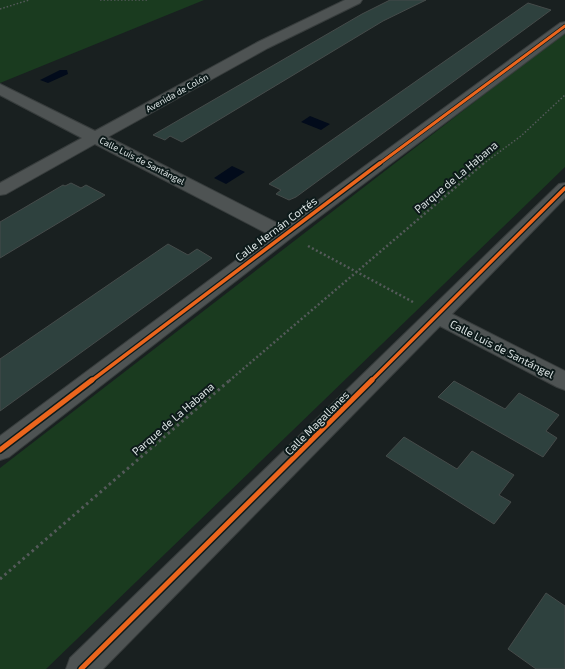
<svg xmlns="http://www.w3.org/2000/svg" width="565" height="669" font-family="'Exo 2',sans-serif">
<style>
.green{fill:#1a3b1f}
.water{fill:#020b1b}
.building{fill:#2e413e;stroke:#454b4a}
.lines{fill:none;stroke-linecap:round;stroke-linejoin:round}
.minor-casing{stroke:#383d3d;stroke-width:2}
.path-far2{stroke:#545a5a;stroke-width:1.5;stroke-dasharray:1.5 2;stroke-linecap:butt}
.path-far1{stroke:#545a5a;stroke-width:2.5;stroke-dasharray:2 2.5;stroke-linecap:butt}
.path{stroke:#545a5a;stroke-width:3;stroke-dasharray:2.5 3.5;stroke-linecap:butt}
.minor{fill:#4e5353;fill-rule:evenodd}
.cycleway-far2-casing{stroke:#0d1a1a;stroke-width:4.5}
.cycleway-far1-casing{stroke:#0d1a1a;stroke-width:6}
.cycleway-casing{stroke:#0d1a1a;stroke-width:8}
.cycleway-far2{stroke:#eb651d;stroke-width:3}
.cycleway-far1{stroke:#eb651d;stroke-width:3.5}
.cycleway{stroke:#eb651d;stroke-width:5}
.labels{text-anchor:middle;stroke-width:4;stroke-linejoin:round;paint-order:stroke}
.far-street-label{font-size:9px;fill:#dce4e4;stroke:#0d1a1a}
.street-label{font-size:11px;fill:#dce4e4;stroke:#0d1a1a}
</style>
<rect width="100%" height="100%" fill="#192020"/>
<path class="green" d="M0,0H204L0,83Z
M565,32V167L46,669H0V468Z"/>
<path class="water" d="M60,70H67L68,74L48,83L40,80Z
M310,116L330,124L321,130L301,122Z
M232,166L245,172L226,184L214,178Z"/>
<path class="building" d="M390,0H426L383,21L182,142L170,136L165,140L153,135L362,14Z
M528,3L551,10L296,197L289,200L276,194L281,190L269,184Z
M71,183L81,188L86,185L105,195L0,258V222L63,185L65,186Z
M168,244L188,255L197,249L212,258L0,411V359Z
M454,381L505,409L519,393L559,415L546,431L557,438L543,457L438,397Z
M404,437L457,469L472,451L514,475L499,495L511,502L494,524L386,456Z
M546,593L565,606V669H536L508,649Z"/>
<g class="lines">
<g class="minor-casing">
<path id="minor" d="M345,0H362L360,3L268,48L108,137L283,226L560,23L565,22V33L291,238L9,457L0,460V436L270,235L95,144L6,194L0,195V183L82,138L0,95V84L95,131L258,42Z
M565,183V198L452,314L565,371V390L557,387L440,326L103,669H66L70,658L559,184Z"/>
</g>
<path class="path-far2" d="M100,0H149
M0,9L29,0
M483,164L521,136L565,95"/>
<path class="path-far1" d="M308,246L413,302
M229,381L484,163"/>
<path class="path" d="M0,579L230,380"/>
<use href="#minor" class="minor"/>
<g class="cycleway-far2-casing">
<path id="cycleway-far2" d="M379,164L565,26"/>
</g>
<g class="cycleway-far1-casing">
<path id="cycleway-far1" d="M91,381L380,163
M371,381L565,188"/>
</g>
<g class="cycleway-casing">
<path id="cycleway" d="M0,450L92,380
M81,669L372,380"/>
</g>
<use href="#cycleway-far2" class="cycleway-far2"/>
<use href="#cycleway-far1" class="cycleway-far1"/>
<use href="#cycleway" class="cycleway"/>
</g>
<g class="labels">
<g class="far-street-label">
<text transform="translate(177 93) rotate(-29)" y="3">Avenida de Colón</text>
<text transform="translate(142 161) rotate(27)" y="3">Calle Luis de Santángel</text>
</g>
<g class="street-label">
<text transform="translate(456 177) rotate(-40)" y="4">Parque de La Habana</text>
<text transform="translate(276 229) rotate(-37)" y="4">Calle Hernán Cortés</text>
<text transform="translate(502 349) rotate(27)" y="4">Calle Luis de Santángel</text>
<text transform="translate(173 419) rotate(-41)" y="4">Parque de La Habana</text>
<text transform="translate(317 423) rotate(-45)" y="4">Calle Magallanes</text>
</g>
</g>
</svg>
